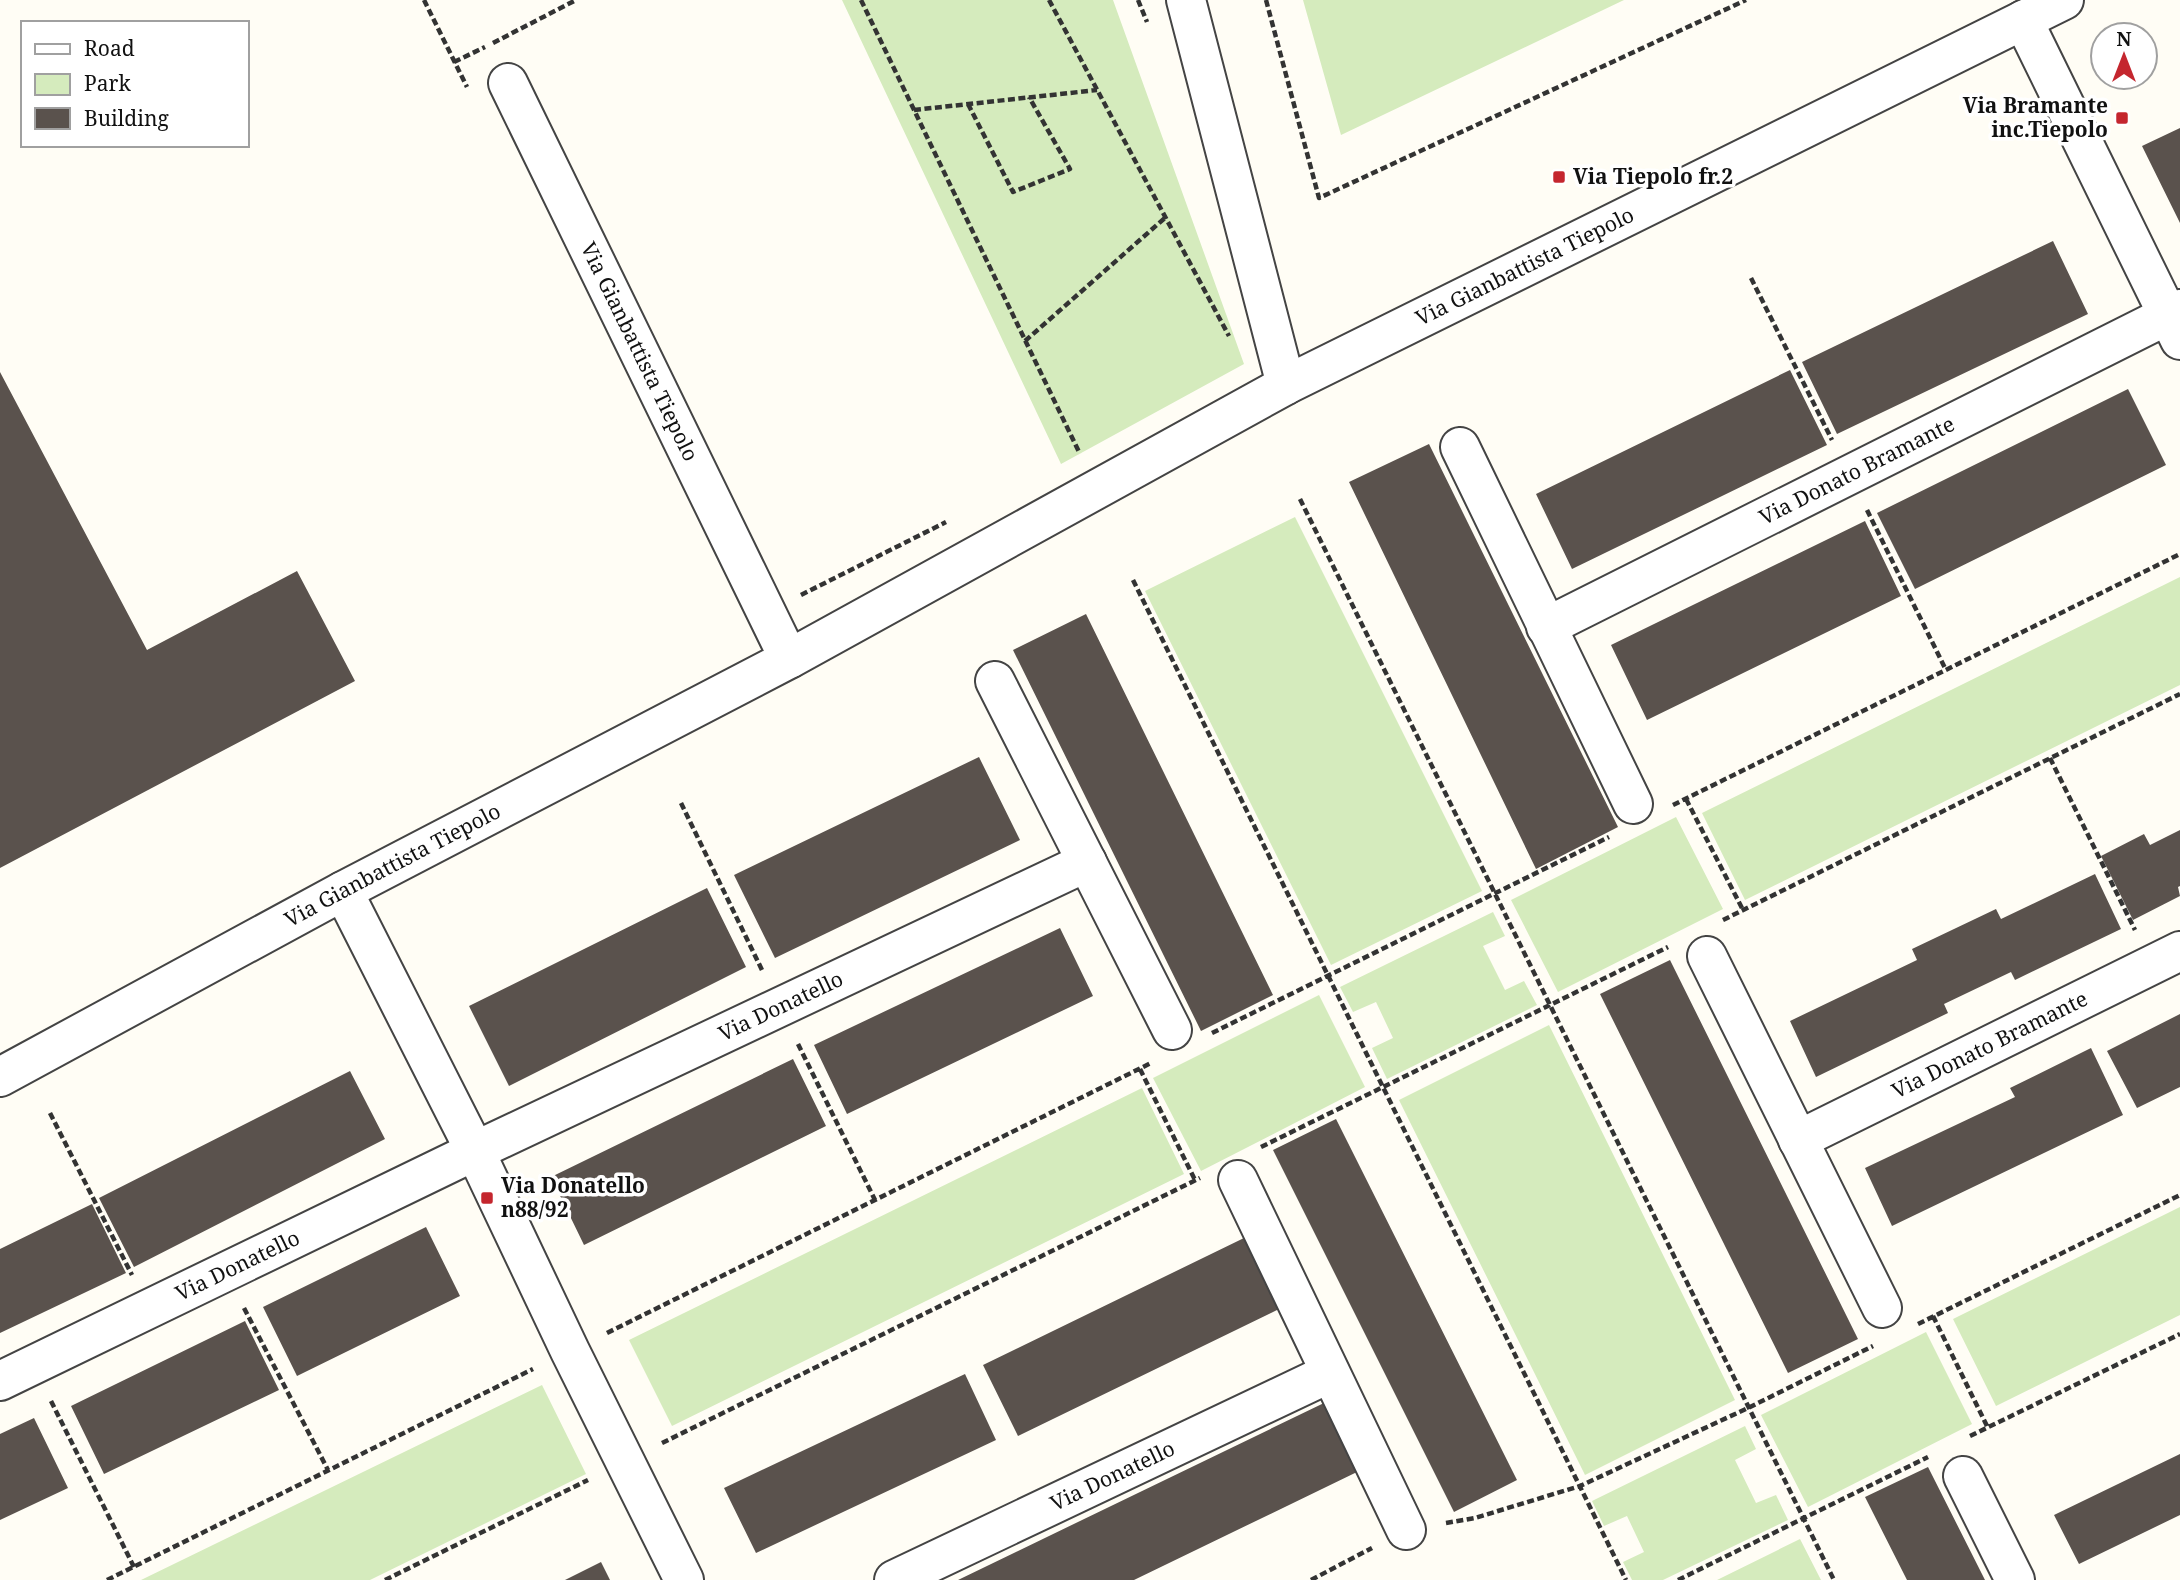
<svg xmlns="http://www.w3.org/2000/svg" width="2180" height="1580" font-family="'Noto Serif',serif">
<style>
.green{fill:#d5ebbd}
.building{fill:#5a524d}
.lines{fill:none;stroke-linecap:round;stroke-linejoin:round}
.minor-casing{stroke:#444;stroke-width:42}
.path{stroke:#333;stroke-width:4.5;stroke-dasharray:7 3.5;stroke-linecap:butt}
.minor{stroke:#fff;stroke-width:38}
.poi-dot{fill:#c4262e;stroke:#fff;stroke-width:2.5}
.labels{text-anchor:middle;stroke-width:7;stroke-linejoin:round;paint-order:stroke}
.poi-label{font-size:21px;font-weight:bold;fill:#111;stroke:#fff;text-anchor:start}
.street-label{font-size:21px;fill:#111;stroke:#fff}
</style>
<rect width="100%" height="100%" fill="#fffdf5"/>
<path class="green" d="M842,0H1113L1244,364L1061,464Z
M1303,0H1624L1341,135Z
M1295,517L1482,891L1331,965L1145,591Z
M2180,577V685L1745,900L1702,813Z
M1676,817L1723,909L1558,992L1511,900Z
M1493,912L1505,936L1483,946L1505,990L1524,981L1537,1005L1387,1079L1372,1048L1393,1038L1376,1002L1353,1012L1340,987Z
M1319,995L1365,1087L1201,1171L1153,1078Z
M1549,1025L1735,1400L1585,1475L1399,1100Z
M1142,1088L1184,1174L672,1426L629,1340Z
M2180,1207V1315L1996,1406L1953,1319Z
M1926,1332L1972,1424L1808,1507L1761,1415Z
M542,1385L586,1474L370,1580H141Z
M1745,1426L1756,1449L1735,1460L1756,1503L1776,1495L1788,1520L1663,1580H1632L1623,1562L1644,1552L1627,1516L1604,1526L1592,1501Z
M1800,1539L1821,1580H1717Z"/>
<path class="building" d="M2180,128V223L2142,146Z
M2053,241L2088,314L1837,434L1802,362Z
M1790,370L1827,445L1572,569L1536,494Z
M0,372L147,650L297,571L355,681L0,868Z
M2128,389L2166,465L1915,589L1877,513Z
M1429,444L1618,827L1536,869L1349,482Z
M1865,521L1901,596L1647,720L1611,645Z
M1086,614L1273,995L1201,1031L1013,650Z
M979,757L1020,840L775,958L734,875Z
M2180,830V886L2178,887L2180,896L2133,920L2101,856L2144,834L2150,845Z
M2095,874L2121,929L2015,980L2011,972L1944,1004L1948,1013L1816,1077L1790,1021L1917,960L1912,949L1996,909L2001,919Z
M707,888L746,967L509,1086L469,1006Z
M1060,928L1093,996L847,1114L814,1045Z
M1670,960L1858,1339L1788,1373L1600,994Z
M2180,1014V1087L2137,1108L2107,1051Z
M2091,1048L2123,1115L1892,1226L1865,1168L2015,1097L2010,1088Z
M793,1059L826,1126L584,1245L551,1177Z
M350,1071L385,1139L134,1267L99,1198Z
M1336,1119L1517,1480L1454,1512L1273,1150Z
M92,1204L126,1273L0,1333V1249Z
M426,1227L460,1296L297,1376L263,1307Z
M1244,1238L1279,1309L1018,1436L983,1365Z
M245,1321L279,1390L104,1474L71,1406Z
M965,1374L996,1440L756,1553L724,1488Z
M1324,1403L1357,1472L1134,1580H958Z
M34,1418L68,1488L0,1520V1434Z
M2180,1454V1515L2079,1564L2054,1515Z
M1928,1467L1985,1580H1907L1865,1497Z
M601,1562L610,1580H565Z"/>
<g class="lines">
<g class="minor-casing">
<g id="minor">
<path d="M1186,0L1286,385"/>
<path d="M2023,20L2180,340"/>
<path id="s1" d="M508,83L789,659"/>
<path d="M1460,447L1633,804"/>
<path id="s2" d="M1546,627L2180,309"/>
<path d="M995,681L1172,1030"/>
<path d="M343,891L475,1151L570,1351L684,1580"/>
<path d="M1707,956L1882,1308"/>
<path id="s3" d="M0,1077L343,891L789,659L1286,385L2064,0"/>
<path id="s4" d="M1798,1140L2180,951"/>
<path d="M1238,1180L1406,1530"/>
<path id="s5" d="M0,1381L475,1151L1087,862"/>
<path d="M1963,1476L2015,1580"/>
<path id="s6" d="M894,1580L1330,1373"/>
</g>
</g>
<path class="path" d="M424,0L467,87
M861,0L1080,454
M1049,0L1229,336
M1138,0L1147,22
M1266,0L1319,198L1746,0
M493,43L576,0
M454,62L485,47
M968,104L1013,192L1070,169L1029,97
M914,110L1097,90
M1751,278L1832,440
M1025,341L1166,217
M1300,499L1834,1580
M1867,510L1946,670
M1133,580L1626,1580
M801,595L946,522
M2050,758L2135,930
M1686,799L1743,910
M681,803L762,970
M1673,805L2180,554
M1723,920L2180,694
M1212,1033L1609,837
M798,1044L875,1200
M1140,1069L1195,1180
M50,1113L132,1275
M1261,1147L1668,947
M244,1308L328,1470
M1933,1316L1988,1428
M1918,1324L2180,1195
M607,1333L1151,1063
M51,1401L134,1567
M1970,1436L2180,1334
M662,1443L1200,1178
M1446,1523L1475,1518L1580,1486L1748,1408L1873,1346
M107,1580L533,1369
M385,1580L588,1480
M1311,1580L1372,1548
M1678,1580L1928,1457"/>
<use href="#minor" class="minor"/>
</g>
<g class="poi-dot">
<rect x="2115" y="111" width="14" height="14" rx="3.5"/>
<rect x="1552" y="170" width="14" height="14" rx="3.5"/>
<rect x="480" y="1191" width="14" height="14" rx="3.5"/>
</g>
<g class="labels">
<g class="poi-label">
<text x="2108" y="113" text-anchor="end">Via Bramante<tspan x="2108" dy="24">inc.Tiepolo</tspan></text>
<text x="1573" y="184">Via Tiepolo fr.2</text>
<text x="501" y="1193">Via Donatello<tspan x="501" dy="24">n88/92</tspan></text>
</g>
<g class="street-label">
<text dy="7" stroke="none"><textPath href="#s3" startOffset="1727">Via Gianbattista Tiepolo</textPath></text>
<text dy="7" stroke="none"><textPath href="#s1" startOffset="299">Via Gianbattista Tiepolo</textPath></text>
<text dy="7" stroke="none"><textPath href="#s2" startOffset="348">Via Donato Bramante</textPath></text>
<text dy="7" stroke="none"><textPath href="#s3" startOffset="446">Via Gianbattista Tiepolo</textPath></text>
<text dy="7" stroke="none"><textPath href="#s5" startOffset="866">Via Donatello</textPath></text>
<text dy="7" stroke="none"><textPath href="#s4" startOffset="214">Via Donato Bramante</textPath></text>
<text dy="7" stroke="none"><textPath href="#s5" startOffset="264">Via Donatello</textPath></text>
<text dy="7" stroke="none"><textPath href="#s6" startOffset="242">Via Donatello</textPath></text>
</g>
</g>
<rect x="21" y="21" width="228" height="126" fill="#ffffff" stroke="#a0a0a0" stroke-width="2"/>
<rect x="35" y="44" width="35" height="10" fill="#ffffff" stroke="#a0a0a0" stroke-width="2"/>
<text x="84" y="56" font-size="21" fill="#111111">Road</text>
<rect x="35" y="74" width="35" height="21" fill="#d5ebbd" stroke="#a0a0a0" stroke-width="2"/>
<text x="84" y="91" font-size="21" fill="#111111">Park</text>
<rect x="35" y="108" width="35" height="21" fill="#5a524d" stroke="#a0a0a0" stroke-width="2"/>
<text x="84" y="126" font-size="21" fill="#111111">Building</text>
<g transform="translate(2124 56)"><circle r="33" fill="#ffffff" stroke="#a0a0a0" stroke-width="2"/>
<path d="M0-5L12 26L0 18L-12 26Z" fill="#c4262e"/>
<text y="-10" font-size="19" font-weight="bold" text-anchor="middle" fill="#111111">N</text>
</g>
</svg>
